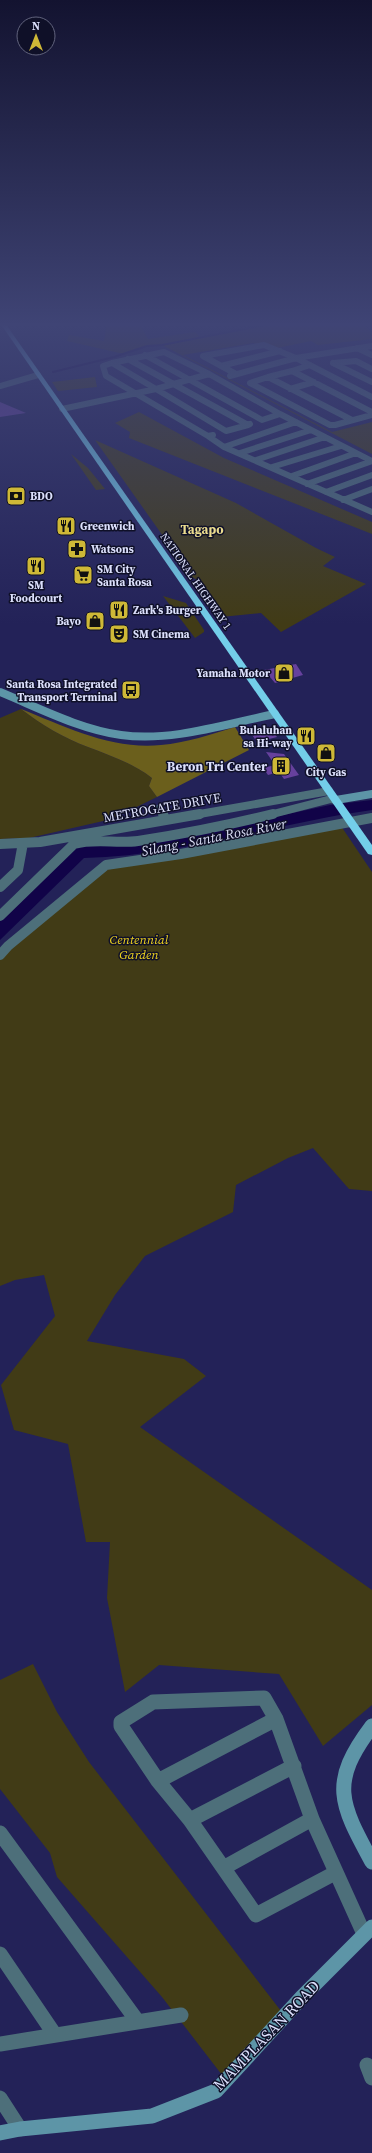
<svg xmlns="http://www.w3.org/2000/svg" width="372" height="2153" font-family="'Source Serif 4',serif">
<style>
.green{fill:#413b16}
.forest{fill:#6b5f1c}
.water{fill:#110348}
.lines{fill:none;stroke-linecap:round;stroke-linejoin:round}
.stream{stroke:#110348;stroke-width:2}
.building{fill:#66419d}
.street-far3{stroke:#4d6f7a;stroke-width:6}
.street-far2{stroke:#4d6f7a;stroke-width:8}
.street-far1{stroke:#4d6f7a;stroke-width:10}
.street{stroke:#4d6f7a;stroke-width:15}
.secondary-far1{stroke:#5d95a7;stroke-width:8}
.secondary{stroke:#5d95a7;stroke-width:15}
.highway{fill:#73cee9;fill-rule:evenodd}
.labels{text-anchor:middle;stroke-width:3;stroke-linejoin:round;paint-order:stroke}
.far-poi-label{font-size:11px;font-weight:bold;fill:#dce0fc;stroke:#0f1028;text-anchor:start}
.far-street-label{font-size:11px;fill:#dce0fc;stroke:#0f1028}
.far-quarter-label{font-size:13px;font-weight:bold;fill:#ecdd8f;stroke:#0f1028}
.poi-label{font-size:13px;font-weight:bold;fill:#dce0fc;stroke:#0f1028;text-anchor:end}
.street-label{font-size:13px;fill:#dce0fc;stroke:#0f1028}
.park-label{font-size:13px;font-style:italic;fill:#efd31f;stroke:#0f1028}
.water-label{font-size:14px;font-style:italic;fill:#d9dcf5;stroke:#0f1028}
.near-street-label{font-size:16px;fill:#dce0fc;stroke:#0f1028}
</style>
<rect width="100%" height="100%" fill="#232258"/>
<path class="green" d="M107,323H139L148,339L195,332L200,337L275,323H361L372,333V339L318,345L311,341L272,349L253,343L183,355L332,432L372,422V454L162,345L147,346L124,354L67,341L69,335L104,341Z
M95,377L97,387L58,391L52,382Z
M139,412L224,458L372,522V534L129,438L130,432L115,423Z
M95,440L236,503L316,548L335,557L323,566L366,584L281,632L261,613L221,617C215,601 208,585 192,577Z
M71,454L88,468L105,489L96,490Z
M163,596L186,603L204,630V632L195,638Z
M21,709C42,725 64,738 88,747C111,756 133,763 152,778L149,786L157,797L112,819L29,838L0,839V718Z
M341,826L372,872V1191L349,1189L313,1148L288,1158L236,1185L233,1212L145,1256L115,1295L87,1341L184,1359L206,1376L140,1427L372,1590V1705L323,1746L279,1674L159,1665L125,1692L107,1598L110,1542H86L68,1444L14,1430L1,1385L55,1316L44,1275L15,1280L0,1286V952L105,868Z
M33,1664L57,1712L89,1762L281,2011L222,2075L162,1997L57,1877L50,1853L0,1789V1680Z"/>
<path class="forest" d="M21,709C66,727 112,750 161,745C186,743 212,734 235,727L249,750L157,797L149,786L152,778C133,763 111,756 88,747C64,738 42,725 21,709Z"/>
<path class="water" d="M372,800V810C276,823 182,856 84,858L0,940V921L74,849L92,843L265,819L330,805Z"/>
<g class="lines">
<path class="stream" d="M53,372L114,357L147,346L162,345L275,323"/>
</g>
<path class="building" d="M0,402L26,413L0,417Z
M296,664L303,675L275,683L264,670Z
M270,727L277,737L257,742L250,732Z
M266,752L284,754L299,775L284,779L279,772L268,775L263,768L275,765Z"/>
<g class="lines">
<path class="street-far3" d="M357,348L372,355
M164,352L209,374L156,389L112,363Z
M145,355L262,420L280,414L209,374
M128,359L248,425L250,424
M112,363L103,366L106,376L208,436L213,435
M333,363L372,382
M333,363L356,361L372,369
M310,365L292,371L372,412
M221,366L280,351
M236,374L203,356L264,345L296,358L372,397
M230,376L296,358L372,346
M268,377L292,371
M0,386L38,375
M156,389L226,431L248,425
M290,389L314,382
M62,409L156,389
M280,414L372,461
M352,420L268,377L250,383L330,425H335L372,415
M208,436L224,447L372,512
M224,447L296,422
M240,453L311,430
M256,460L325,437
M272,467L341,446
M292,476L356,453
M307,484L372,461
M326,492L372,475
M343,500L372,489"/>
<path class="street-far2" d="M160,808L163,815
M194,815L329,791
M269,815L331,799L336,800"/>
<path class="street-far1" d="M163,814L165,819
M0,844L40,842L200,814
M0,887L18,870L23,843
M0,916L74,844C96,838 116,844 138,841C183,834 229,825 273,814
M0,955L8,946L106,865L181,854L372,818"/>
<path class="street" d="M158,1781L276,1719
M190,1820L294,1766
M0,1833L138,2022
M225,1867L312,1819
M335,1873L256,1915L190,1820L158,1781L121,1726V1722L153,1702L264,1698L276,1719L312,1819L364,1934
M0,1954L55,2035
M0,2044L181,2015
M367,2065L372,2078
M0,2098L20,2129"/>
<path class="secondary-far1" d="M0,692C39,708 79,729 121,735C172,742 225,724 275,714
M336,800L372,794"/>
<path class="secondary" d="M372,1726C329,1783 340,1803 372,1862
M0,2133L20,2129L152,2116L216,2091L302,1997L372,1927"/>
<path class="highway" d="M0,323H5L372,845V855L368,854Z"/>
</g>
<linearGradient id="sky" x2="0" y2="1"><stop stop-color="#131330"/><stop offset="0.52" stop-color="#3f4475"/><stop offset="1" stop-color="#3f4475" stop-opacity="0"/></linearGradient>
<rect width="372" height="624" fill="url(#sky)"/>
<defs>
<g id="bank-square" transform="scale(1)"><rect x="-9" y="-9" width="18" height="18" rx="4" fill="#ceb837" stroke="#0f1028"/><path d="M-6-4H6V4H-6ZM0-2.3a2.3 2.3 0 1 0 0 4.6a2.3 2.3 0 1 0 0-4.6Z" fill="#111"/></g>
<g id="restaurant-square" transform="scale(1)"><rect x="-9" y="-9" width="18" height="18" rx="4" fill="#ceb837" stroke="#0f1028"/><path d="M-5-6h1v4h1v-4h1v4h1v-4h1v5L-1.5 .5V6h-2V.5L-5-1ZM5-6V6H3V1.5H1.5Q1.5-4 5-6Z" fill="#111"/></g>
<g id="pharmacy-square" transform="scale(1)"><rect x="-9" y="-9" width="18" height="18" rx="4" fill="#ceb837" stroke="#0f1028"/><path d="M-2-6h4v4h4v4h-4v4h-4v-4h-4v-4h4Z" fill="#111"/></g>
<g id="supermarket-square" transform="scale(1)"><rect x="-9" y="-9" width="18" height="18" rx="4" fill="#ceb837" stroke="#0f1028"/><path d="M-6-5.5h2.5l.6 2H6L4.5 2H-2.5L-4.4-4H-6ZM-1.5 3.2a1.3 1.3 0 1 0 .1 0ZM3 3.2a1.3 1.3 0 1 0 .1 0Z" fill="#111"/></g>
<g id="shop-square" transform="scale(1)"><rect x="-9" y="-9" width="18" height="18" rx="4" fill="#ceb837" stroke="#0f1028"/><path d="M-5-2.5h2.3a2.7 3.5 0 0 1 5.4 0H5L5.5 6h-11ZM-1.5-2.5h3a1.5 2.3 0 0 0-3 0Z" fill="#111"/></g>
<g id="theatre-square" transform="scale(1)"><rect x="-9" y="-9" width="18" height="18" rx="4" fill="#ceb837" stroke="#0f1028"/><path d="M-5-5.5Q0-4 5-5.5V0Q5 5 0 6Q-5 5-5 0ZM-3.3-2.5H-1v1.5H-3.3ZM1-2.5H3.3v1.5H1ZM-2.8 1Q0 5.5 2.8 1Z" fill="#111"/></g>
<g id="bus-square" transform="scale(1)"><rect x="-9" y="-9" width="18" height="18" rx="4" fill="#ceb837" stroke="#0f1028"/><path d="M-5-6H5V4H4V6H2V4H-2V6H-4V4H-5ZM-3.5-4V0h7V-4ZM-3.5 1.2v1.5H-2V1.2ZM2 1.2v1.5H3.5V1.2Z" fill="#111"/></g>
<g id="building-square" transform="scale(1)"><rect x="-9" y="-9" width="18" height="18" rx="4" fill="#ceb837" stroke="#0f1028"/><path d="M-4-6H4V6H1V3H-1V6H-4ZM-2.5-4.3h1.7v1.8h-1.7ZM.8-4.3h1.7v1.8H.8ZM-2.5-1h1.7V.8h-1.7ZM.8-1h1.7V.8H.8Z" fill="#111"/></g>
</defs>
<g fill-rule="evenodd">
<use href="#bank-square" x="16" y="496"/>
<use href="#restaurant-square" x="66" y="526"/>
<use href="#pharmacy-square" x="77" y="549"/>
<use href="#restaurant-square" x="36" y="566"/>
<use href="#supermarket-square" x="83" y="575"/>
<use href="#restaurant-square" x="119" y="610"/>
<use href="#shop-square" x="95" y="621"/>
<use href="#theatre-square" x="119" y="634"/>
<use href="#shop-square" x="284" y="673"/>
<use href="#bus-square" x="131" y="690"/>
<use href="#restaurant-square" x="306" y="736"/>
<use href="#shop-square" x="326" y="753"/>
<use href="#building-square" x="281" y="766"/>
</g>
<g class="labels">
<g class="far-poi-label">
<text x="30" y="500">BDO</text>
<text x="80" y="530">Greenwich</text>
<text x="91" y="553">Watsons</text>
<text x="97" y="573">SM City<tspan x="97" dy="13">Santa Rosa</tspan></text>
<text x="36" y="589" text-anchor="middle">SM<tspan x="36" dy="13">Foodcourt</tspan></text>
<text x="133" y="614">Zark's Burger</text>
<text x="81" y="625" text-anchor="end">Bayo</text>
<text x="133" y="638">SM Cinema</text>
<text x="270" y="677" text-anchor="end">Yamaha Motor</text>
<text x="117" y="688" text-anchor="end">Santa Rosa Integrated<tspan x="117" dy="13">Transport Terminal</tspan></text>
<text x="292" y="734" text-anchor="end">Bulaluhan<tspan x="292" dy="13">sa Hi-way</tspan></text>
<text x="326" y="776" text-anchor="middle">City Gas</text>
</g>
<g class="far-street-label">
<text transform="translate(196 581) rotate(55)" y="4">NATIONAL HIGHWAY 1</text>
</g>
<g class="far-quarter-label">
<text x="202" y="534">Tagapo</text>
</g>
<g class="poi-label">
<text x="267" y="771">Beron Tri Center</text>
</g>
<g class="street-label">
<text transform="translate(162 807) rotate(-10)" y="5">METROGATE DRIVE</text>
</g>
<g class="park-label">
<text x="139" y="944">Centennial<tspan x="139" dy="15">Garden</tspan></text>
</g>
<g class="water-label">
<text transform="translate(214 837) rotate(-11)" y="5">Silang - Santa Rosa River</text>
</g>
<g class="near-street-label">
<text transform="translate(266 2035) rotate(-46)" y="6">MAMPLASAN ROAD</text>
</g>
</g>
<g transform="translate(36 36)"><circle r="19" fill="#0f1028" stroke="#61637d"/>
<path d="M0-3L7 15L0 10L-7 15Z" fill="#ceb837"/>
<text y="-6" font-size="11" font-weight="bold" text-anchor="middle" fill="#dce0fc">N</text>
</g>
</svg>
